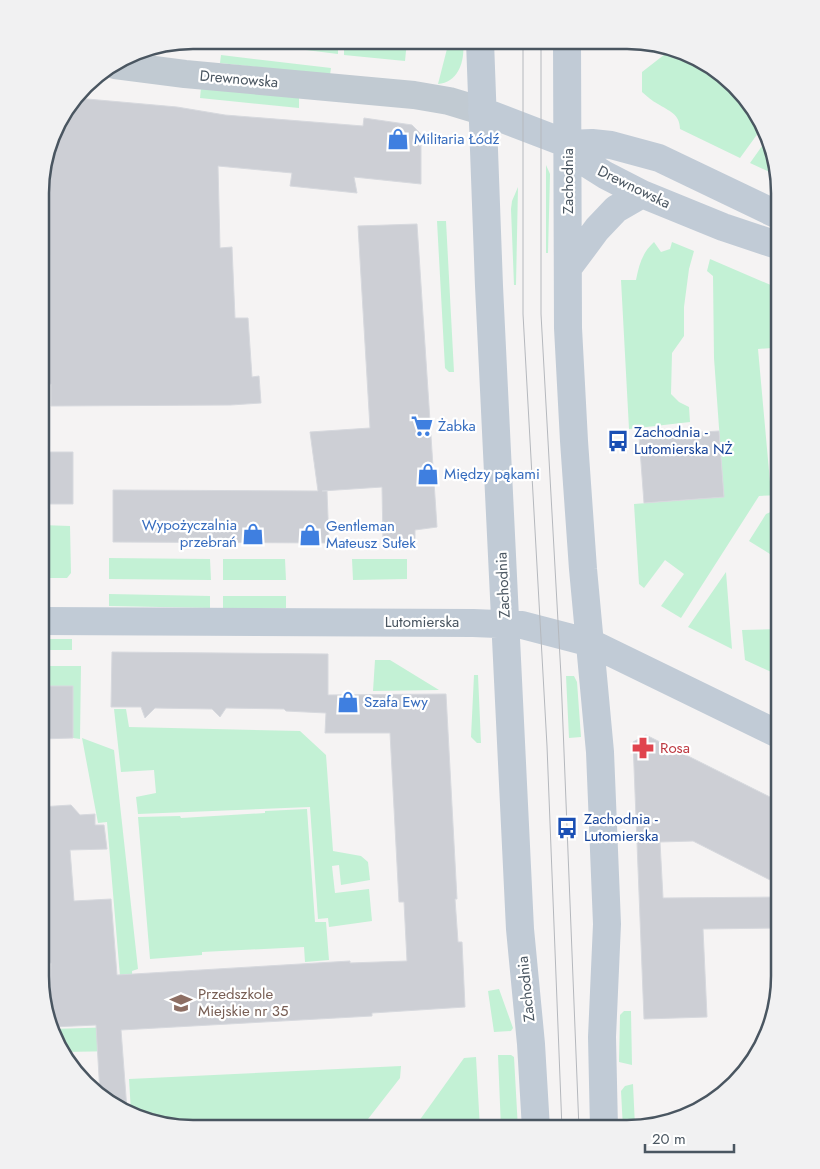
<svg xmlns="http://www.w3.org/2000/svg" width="820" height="1169" font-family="Jost,sans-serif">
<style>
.green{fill:#c3f1d5}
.building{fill:#cdcfd5;stroke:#d7d9de}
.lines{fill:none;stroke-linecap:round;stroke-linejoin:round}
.minor{stroke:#c1cad2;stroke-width:28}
.secondary{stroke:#c1cbd6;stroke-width:28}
.tram{stroke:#b5b8bd;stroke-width:1}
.labels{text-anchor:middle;stroke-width:4.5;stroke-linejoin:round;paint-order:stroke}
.street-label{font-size:15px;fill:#4a5661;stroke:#fff}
.shop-label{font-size:15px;fill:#366cbe;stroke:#fff;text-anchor:start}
.transit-label{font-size:15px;fill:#164399;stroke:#fff;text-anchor:start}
.health-label{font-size:15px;fill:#be3a42;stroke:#fff;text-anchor:start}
.education-label{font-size:15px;fill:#785e54;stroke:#fff;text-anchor:start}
.rim{fill:none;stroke:#4a5661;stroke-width:2.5}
</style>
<rect width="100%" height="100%" fill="#f5f3f3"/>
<path class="green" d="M298,40H338V54L298,49Z
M344,40L407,41L405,61L344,55Z
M449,41H463C465,59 460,82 438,84Z
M669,51L720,71L764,125L740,158L680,129C680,114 669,111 658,104C652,101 647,96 642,92V72Z
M221,55L331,68L330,75L220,63Z
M201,88L299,98V108L200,98Z
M767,139L776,175L750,163Z
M546,165L550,174L548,253H546Z
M518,187L516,285H514L511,209L512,201Z
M437,221H446L454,372H449L445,368Z
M654,242L661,252L670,249L672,242L694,251L689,269L684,307V336L672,353L671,394L679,402L689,407L690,422L629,429L621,280H636C639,265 642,253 654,242Z
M710,259L780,289V350L772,348L758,349L770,482H780V495L759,496L681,618L661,606L684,574L665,560L644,588L639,584L634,504L724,497L714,358L713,276L707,271Z
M780,508V557L770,554L749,541L766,514Z
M41,525L70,526L71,573L67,578H41Z
M109,558L210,559L211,580L109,579Z
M223,559H285L286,580H223Z
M352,559H407V579L353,580Z
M726,572L732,649L688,627Z
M109,594L210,596V608L109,606Z
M223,596H286V608H223Z
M780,629V676L745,660L742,630Z
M41,639H72V650H41Z
M375,660H390L439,690L373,691Z
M41,666H81L80,739L73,738V686H41Z
M474,675H478L481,743H477L471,737Z
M566,676H574L577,682L581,737L569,738Z
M114,709H126L129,727L300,731L326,755L333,851L361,856L368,862L370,880L341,885L339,865L332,866L335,893L369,889L372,921L329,927L328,918L318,919L310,807L138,814L136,797L156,793L154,770L121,772Z
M82,738L114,750L138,969L132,971L133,987L121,988L107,822L98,823Z
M307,809L315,922H326L329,960L305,962L304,947L202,952V955L150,959L138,817L180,816L181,818L265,813V811Z
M499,989L513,1028L511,1031L494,1032L488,991Z
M624,1011H631L632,1065L619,1062L620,1015Z
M118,1027L119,1051L64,1052L56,1043L52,1029Z
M498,1055H511L514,1057L518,1129H501Z
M476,1057L480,1129L414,1128L464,1058Z
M401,1066L400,1078L361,1128H174L131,1112L129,1079Z
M633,1084L635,1127L623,1129L621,1091L625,1086Z"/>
<path class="building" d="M76,98L177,107L225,115L363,126L364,118L412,125L421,134V184L354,177L357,193L290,186L292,173L218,166L220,248L232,247L235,318H248L252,377L259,376L261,403L231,405L51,406V384L41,385V360H45L44,337H41V267H43L41,259V189L43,188L42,172L60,117Z
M417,224L437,527L415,530V542H383L382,487L322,491H327L329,543L113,542V490L318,491L310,432L370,428L358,226Z
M719,431L724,497L644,503L639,436Z
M41,452H73V504H41Z
M112,652L328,654V695L446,694L457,899H455L458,942H462L465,1007L372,1013V1016L121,1030L127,1110L108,1103L100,1094L96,1025L52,1027L50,1021L51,963L40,964V807L71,805L80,815L95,814V825H104L107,849L70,850L74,901L111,899L117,975L350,961V963L407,961L404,902H399L390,733H325L326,713L286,711L284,709L226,708L220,717L212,709L155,708L145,718L141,707H111Z
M40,686H73V738L40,739Z
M646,735L780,802V885L693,841L660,842L663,898L780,897V928L703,929L707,1017L644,1019L633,742Z"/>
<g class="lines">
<path class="minor" d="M115,65L185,74L414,95L449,101L482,111"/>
<path class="secondary" d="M480,41L489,286L520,929L531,1044L536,1129
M567,41L568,328L574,441L583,569L600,752L607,924L602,1037L604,1129
M482,111L568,144L586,163L605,175L642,194L723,227L780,246
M568,144L592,143L611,145L659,158L780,216
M568,268L597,229L616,209L642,194
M41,621L473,623L522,625L591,643L780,735"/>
<path class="tram" d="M523,41V314L547,746L562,1129
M541,41V314L561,676L579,1129"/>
</g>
<defs>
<g id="shop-bare" transform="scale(1.725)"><path d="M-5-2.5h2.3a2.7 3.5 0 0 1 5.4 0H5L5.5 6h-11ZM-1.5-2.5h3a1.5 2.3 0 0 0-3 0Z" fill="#3f7fe0" stroke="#fff" stroke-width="2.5" paint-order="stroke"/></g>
<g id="supermarket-bare" transform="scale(1.725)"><path d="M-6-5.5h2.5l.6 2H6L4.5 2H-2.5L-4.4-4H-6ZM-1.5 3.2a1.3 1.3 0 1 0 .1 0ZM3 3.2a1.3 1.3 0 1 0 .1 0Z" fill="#3f7fe0" stroke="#fff" stroke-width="2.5" paint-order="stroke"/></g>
<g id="bus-bare" transform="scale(1.725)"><path d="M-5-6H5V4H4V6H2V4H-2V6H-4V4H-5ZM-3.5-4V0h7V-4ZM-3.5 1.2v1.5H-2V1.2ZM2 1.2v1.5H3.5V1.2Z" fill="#1a4fb4" stroke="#fff" stroke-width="2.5" paint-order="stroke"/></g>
<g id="pharmacy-bare" transform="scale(1.725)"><path d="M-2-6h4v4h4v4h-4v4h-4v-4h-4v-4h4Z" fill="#e0444e" stroke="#fff" stroke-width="2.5" paint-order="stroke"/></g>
<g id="school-bare" transform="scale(1.725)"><path d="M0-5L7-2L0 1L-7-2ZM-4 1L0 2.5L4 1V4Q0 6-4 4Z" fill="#8d6e63" stroke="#fff" stroke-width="2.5" paint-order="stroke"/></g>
</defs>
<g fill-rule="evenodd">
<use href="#shop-bare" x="398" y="139"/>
<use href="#supermarket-bare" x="422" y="426"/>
<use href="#bus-bare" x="618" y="441"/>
<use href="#shop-bare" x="428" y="474"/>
<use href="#shop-bare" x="253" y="534"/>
<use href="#shop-bare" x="310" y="535"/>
<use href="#shop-bare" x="348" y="702"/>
<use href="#pharmacy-bare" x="643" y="748"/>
<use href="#bus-bare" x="567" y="828"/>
<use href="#school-bare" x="181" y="1003"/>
</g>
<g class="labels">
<g class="street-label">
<text transform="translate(239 79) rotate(5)" y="5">Drewnowska</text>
<text transform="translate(568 181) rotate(-90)" y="5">Zachodnia</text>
<text transform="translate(634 187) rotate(26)" y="5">Drewnowska</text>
<text transform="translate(503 585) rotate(-93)" y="5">Zachodnia</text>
<text x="422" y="627">Lutomierska</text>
<text transform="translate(526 989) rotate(-96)" y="5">Zachodnia</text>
</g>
<g class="shop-label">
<text x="414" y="144">Militaria Łódź</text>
<text x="438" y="431">Żabka</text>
<text x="444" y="479">Między pąkami</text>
<text x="237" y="530" text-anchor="end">Wypożyczalnia<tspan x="237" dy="17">przebrań</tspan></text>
<text x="326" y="531">Gentleman<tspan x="326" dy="17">Mateusz Sułek</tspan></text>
<text x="364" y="707">Szafa Ewy</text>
</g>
<g class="transit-label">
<text x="634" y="437">Zachodnia -<tspan x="634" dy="17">Lutomierska NŻ</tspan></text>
<text x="584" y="824">Zachodnia -<tspan x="584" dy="17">Lutomierska</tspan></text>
</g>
<g class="health-label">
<text x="660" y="753">Rosa</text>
</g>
<g class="education-label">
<text x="198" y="999">Przedszkole<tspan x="198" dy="17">Miejskie nr 35</tspan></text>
</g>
</g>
<path d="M0 0H820V1169H0ZM193 49H627A144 144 0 0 1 771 193V976A144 144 0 0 1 627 1120H193A144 144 0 0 1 49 976V193A144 144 0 0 1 193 49Z" fill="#f1f1f2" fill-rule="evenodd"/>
<path class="rim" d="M193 49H627A144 144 0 0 1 771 193V976A144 144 0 0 1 627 1120H193A144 144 0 0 1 49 976V193A144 144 0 0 1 193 49Z"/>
<path d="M645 1144v8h89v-8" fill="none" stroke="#4a5661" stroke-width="2.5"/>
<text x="652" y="1144" font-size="15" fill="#4a5661" stroke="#ffffff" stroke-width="4" paint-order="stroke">20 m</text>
</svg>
